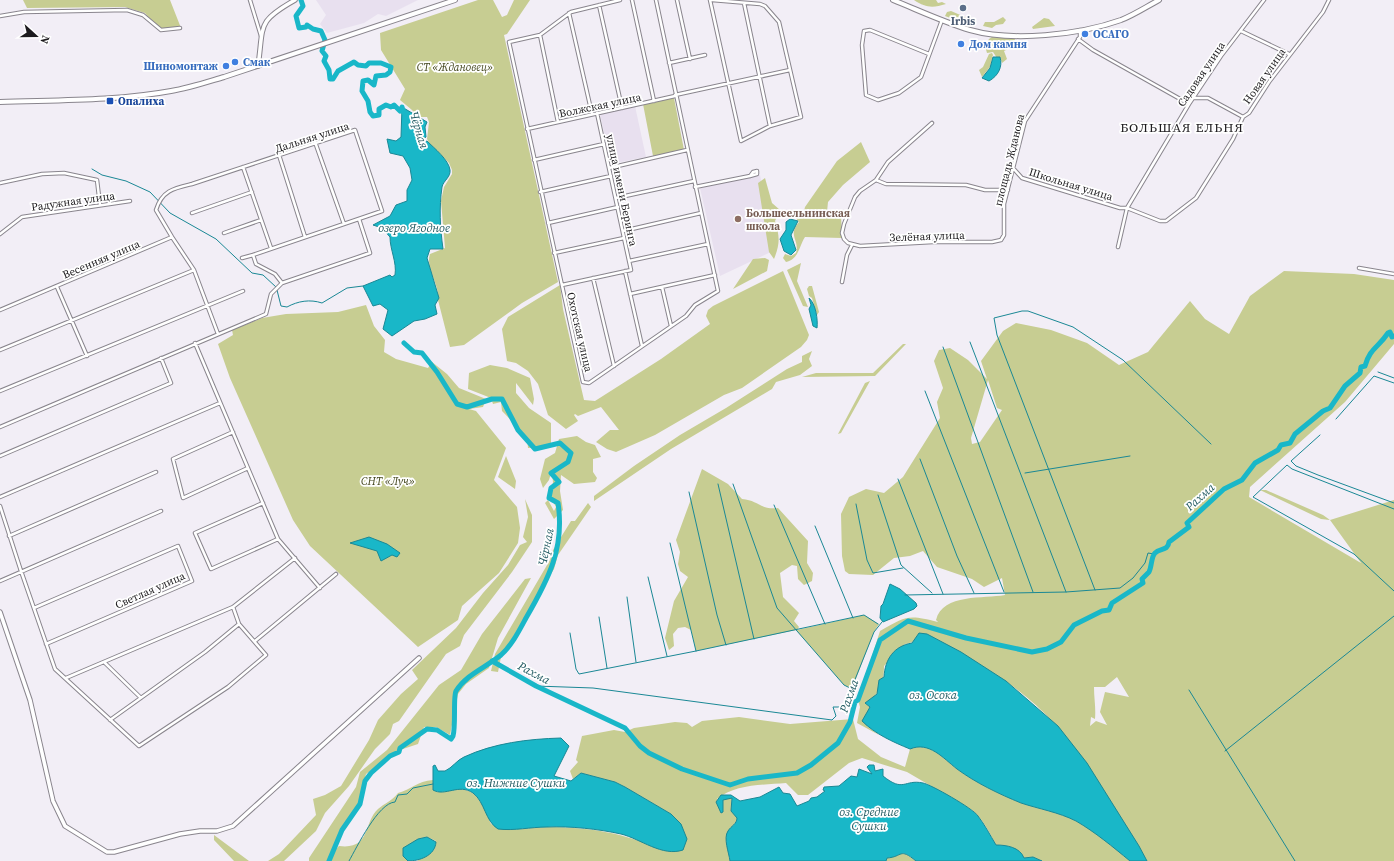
<svg xmlns="http://www.w3.org/2000/svg" width="1394" height="861" font-family="'Source Serif 4',serif">
<style>
.built{fill:#e8e0ef}
.green{fill:#c7cd92;fill-rule:evenodd}
.water{fill:#19b7c8;stroke:#1a8895}
.lines{fill:none;stroke-linecap:round;stroke-linejoin:round}
.stream{stroke:#1a8895;stroke-width:1}
.river{stroke:#19b7c8;stroke-width:5}
.minor-casing{stroke:#89858d;stroke-width:4.5}
.tertiary-casing{stroke:#89858d;stroke-width:5.5}
.primary-casing{stroke:#89858d;stroke-width:6}
.minor{stroke:#fff;stroke-width:2.5}
.tertiary{stroke:#fff;stroke-width:3.5}
.primary{stroke:#fff;stroke-width:4}
.service-dot{fill:#5c6f8a;stroke:#fff;stroke-width:1.5}
.shop-dot{fill:#3f7fe0;stroke:#fff;stroke-width:1.5}
.transit-dot{fill:#1a4fb4;stroke:#fff;stroke-width:1.5}
.education-dot{fill:#8d6e63;stroke:#fff;stroke-width:1.5}
.labels{text-anchor:middle;stroke-width:3.5;stroke-linejoin:round;paint-order:stroke}
.service-label{font-size:11px;font-weight:bold;fill:#4e5e75;stroke:#fff}
.shop-label{font-size:11px;font-weight:bold;fill:#366cbe;stroke:#fff;text-anchor:start}
.park-label{font-size:11px;font-style:italic;fill:#454820;stroke:#fff}
.street-label{font-size:11px;fill:#1d1b1e;stroke:#fff}
.transit-label{font-size:11px;font-weight:bold;fill:#164399;stroke:#fff;text-anchor:start}
.education-label{font-size:11px;font-weight:bold;fill:#785e54;stroke:#fff;text-anchor:start}
.water-label{font-size:12px;font-style:italic;fill:#255d64;stroke:#fff}
.quarter-label{font-size:13px;letter-spacing:1px;fill:#1d1b1e;stroke:#fff}
</style>
<rect width="100%" height="100%" fill="#f2eef6"/>
<path class="built" d="M316,0H418L386,16L378,14L364,23L327,33L320,24L326,15Z
M635,106L646,157L611,164L600,114Z
M760,175L775,250L720,276L700,188Z"/>
<path class="green" d="M23,0H170L181,28L160,31L145,13L125,7L27,8Z
M478,0H493L502,17L507,15L514,0H530L507,34L504,35L558,282L522,303L464,345L450,347L438,300C440,284 425,269 430,254L445,248L441,201L444,187L452,174V170L449,163L429,143L427,139L429,122L427,117H418L412,110L400,100L405,89L381,50L380,33Z
M914,0H936L938,3L942,2L946,4C933,8 926,8 914,0Z
M951,11L965,17L969,25L945,16L947,12Z
M1003,17L1006,20L1003,24L996,25L992,28L983,26L985,22H994Z
M1044,18L1049,19L1055,26L1033,29L1032,27Z
M992,37L1015,39L1012,47L1004,51L1007,59L1002,63L1000,57L997,58L993,52L987,53L985,46L989,39Z
M992,53L993,55L990,67L982,77L979,70L983,67L989,54Z
M674,98L684,150L653,156L643,104Z
M861,142L870,162L843,185L828,202L827,212L835,211L841,215L842,238L805,237C799,246 799,259 786,262L783,258L785,254L791,256L796,253C800,240 787,236 799,222L796,218L797,214L803,215L805,207L837,161Z
M765,178L772,203L780,210L775,221C780,237 780,244 774,259L769,252L758,183Z
M765,258L769,260L767,271L733,289L753,259Z
M801,263L797,281L808,307L803,306L787,270Z
M783,271L809,335L807,340L801,347L742,388L724,395L655,435L616,452L607,449L596,442L610,430H619L601,407L578,416L575,414L574,415L578,421L566,429L548,415L538,384L528,371L516,363L507,361L502,329L508,317L560,285L563,309L584,400L595,401L661,359L710,324L706,316L708,310L713,306Z
M1284,271L1354,274L1394,280V344L1345,402L1250,487L1249,497L1361,563L1330,520L1321,519L1260,490H1266L1323,515L1330,520L1394,500V861H1147C1142,851 1135,842 1129,833C1094,775 1063,719 1005,681C980,664 953,649 927,634C919,638 913,643 905,644L884,666C884,681 880,696 865,703L870,707L868,713L867,726L879,735L857,723L860,707L858,700L880,631C906,616 908,614 938,622L936,620C943,593 984,599 1005,595L1002,578L984,587L972,579L937,567L923,551L910,556L894,558L873,575L849,574L845,571L842,556L841,514L849,497L866,489L884,493L903,477L940,418L937,402L943,388L934,361L939,350L950,348L968,360L987,379L981,361L1003,331L1016,323L1051,330L1087,343L1119,365L1148,352L1190,301L1205,319L1229,334L1250,296ZM988,380L997,408L1002,410L980,442L972,444L971,438ZM1117,677L1129,697L1105,692L1100,712L1107,725L1096,721L1090,726L1091,717L1095,719C1096,707 1094,699 1094,687H1105Z
M809,286H812L819,312L817,315L812,298L809,296L807,289Z
M366,305L374,326L385,340L384,352L396,359L428,368L432,362L447,374L459,388L486,399L483,407L469,409L476,411L506,448L494,480L517,507L520,528L518,543L499,573L462,606L458,620L418,647L310,546L293,520L230,378L218,344L233,335L232,330L262,318L286,314L338,312Z
M903,344H906L875,376L802,377L816,373H873Z
M812,351L809,359L812,366L800,375L776,382L772,389L671,449L594,501V496L634,466L680,435L726,408L787,369L802,362V356Z
M490,365L507,368L530,378L534,399L533,405L516,383V393L529,408L551,423V447L528,448L527,437L502,411L501,402L493,404L491,398L468,389L469,373Z
M870,381L841,433L838,434L865,383Z
M577,436L586,442L595,445L601,457L593,459V472L597,478L595,482L574,484L561,475L560,491L563,510L554,519L545,503L548,500L554,511L556,507L548,492L553,483L552,470L549,480L543,488L540,479L545,459L555,453L559,439Z
M506,456L516,481L515,489L498,477Z
M702,469L728,484L742,499C758,500 760,510 778,508L808,541L807,563L813,573L812,581L804,585L798,579L797,566L792,565L780,573L783,597L799,613L794,621L799,627L797,630L864,615L879,624L874,632L852,689L844,685L796,630L696,651L691,630L685,627L678,628L673,634L674,646L669,650L665,638L674,601L688,577L680,571L678,564L680,552L676,540Z
M525,499L532,515V542L512,572L464,635L460,646L446,654L399,721L393,724L390,734L375,749L349,786L325,813L316,831L284,861H268L279,854L316,815L313,799L325,795L341,786L369,740L378,720L401,694L418,679L412,670L456,628L483,593L508,565L520,545L527,542L523,537L528,517Z
M588,503L591,507L558,555L554,569L501,657L498,672L491,671L495,654L550,560L553,550L571,521H575Z
M531,578L498,638L489,668L466,684L458,694L450,735L436,727H424L418,744L397,751L366,774L358,804L339,833L329,861H309V858L356,787L360,772L387,750L439,685L461,670L482,634L525,579Z
M739,717L790,724L853,719L858,739L881,757L905,767L910,749C929,741 943,758 957,769C976,783 999,794 1021,803C1039,809 1058,812 1076,821C1095,832 1113,846 1130,861H1042L1033,857L1024,858C1018,848 1007,845 996,845C989,832 983,819 972,810L907,772L862,758L849,763L808,795H798L786,783C763,785 735,784 717,799L721,813L723,800L732,797L731,808L738,819L730,830L727,841L730,861H417L434,850L436,841L427,837L418,839L406,859L408,861H329L332,853L339,846C371,850 363,823 378,809C385,803 392,801 398,793C411,790 417,781 433,780V789L437,792C444,792 452,789 459,789C478,789 485,809 491,824C511,833 527,827 548,827C588,827 626,833 661,850L681,824L671,814L625,787L615,782L581,773L573,779L570,771L578,762L576,760L582,736L614,730L625,732L634,728L675,722L687,723L692,727L702,721Z
M214,835L249,861H234L214,840Z
M900,853L906,854L916,861H886L887,858Z"/>
<path class="water" d="M993,57H1000C1003,67 998,76 989,81L982,78L990,68Z
M402,107L427,122L425,127L426,137L420,141L422,143L427,141C434,148 449,160 450,170C451,177 443,181 442,187C439,208 440,227 443,249H430L427,258L439,298L435,305L437,314L425,319L414,321L392,336L383,329L388,310L380,304L373,306L363,286L390,275L392,277L395,275C397,262 390,250 390,237L382,228L373,225L390,216L396,205L407,201V190L412,180L410,168L403,156L390,153L387,139L396,141L401,137Z
M790,219L798,221L791,235L796,250L791,255L784,251L780,239L786,230V222Z
M809,298C816,304 818,320 817,328L813,326L809,309L811,305Z
M369,537L387,544L400,553L397,557L392,555L381,561L377,551L350,543Z
M890,584L900,589L916,603L917,606L914,609L883,622L880,618L881,606L883,604Z
M919,633L927,634L961,652L1006,681L1058,726L1087,763L1139,846L1147,861H1130C1113,847 1095,832 1076,821C1058,812 1039,809 1021,803C999,794 976,783 957,769C943,758 929,741 910,749C893,742 875,734 862,721L870,707L865,703L877,694L879,680L884,677C885,659 894,646 912,643Z
M561,738L569,746L554,776L571,781L581,773L615,782L625,787L671,814L681,824L687,839L683,850C662,857 641,839 621,834C598,829 571,826 547,827C531,827 514,831 498,829C485,821 485,802 473,793C459,783 445,797 433,790V766L435,765L438,771H445C452,768 457,760 464,757C494,743 528,739 561,738Z
M869,765H874L875,771L883,769V776C904,793 904,779 923,783C930,784 974,809 978,816C985,825 990,835 996,845C1006,845 1020,847 1024,858L1033,857L1042,861H916C899,847 903,857 887,858L886,861H730C729,853 723,838 728,831C731,826 737,824 737,818L731,811L732,798L723,800V812L721,813L716,802L721,795H731L740,801L760,797L779,787L783,793L790,794L797,806L809,801L811,798L817,797L825,791L823,790L824,787L839,786L851,776L857,777L859,769L872,774L867,767Z
M427,837L436,842C435,856 419,861 408,861L403,856V848L418,839Z"/>
<g class="lines">
<path class="stream" d="M92,169L102,175L126,181L150,192L170,213L216,239L252,273L263,275L276,287
M277,290L281,306L287,307C298,301 310,299 322,303L347,288L363,286
M970,342L1066,592
M943,347L1033,592
M1378,372L1394,378
M925,391L1004,592
M1336,419L1374,376L1394,383
M1320,435L1291,461L1296,466L1318,475L1394,503
M920,459L957,556L974,593
M1025,473L1130,456
M898,479L943,594
M718,484L754,639
M733,484L777,608L844,685L852,689
M689,492L717,615L726,645
M878,495L901,565L932,593
M856,504L867,560L873,573L903,568
M774,505L825,624
M1394,509L1292,469L1287,465L1253,497L1354,554L1394,591
M815,526L853,618
M670,543L696,651
M648,577L667,656
M1095,590L997,335L994,318L1022,311H1028L1073,327L1123,360L1211,444
M905,595L1066,592L1120,588L1133,578L1145,563L1148,553L1154,554
M627,597L636,662
M599,617L607,668
M570,633L576,669L579,674L696,651L864,615L878,624
M536,686L593,688L832,720L836,716L833,707H844L874,632L882,622
M1189,690L1295,861
M1225,751L1394,616
M349,861C357,847 378,803 395,802L398,795L407,794L413,788L433,784"/>
<path class="river" d="M301,0L303,6L296,16L299,28L306,27L307,25L313,29L321,31L325,40L322,51L326,56L324,61L329,70L330,79H333L338,71L354,62L358,65L366,66L369,63H381L391,67L390,72L386,75L376,76L374,85L368,80L363,81L362,91L368,101L370,112L373,116L379,115V109L386,105L391,107L394,105L400,111L402,107L404,113
M492,661L536,686L625,728L640,746L649,753L682,769L730,785L748,779L797,773L811,765L838,743L850,722L855,702L858,700L880,640L908,621L966,638L1032,652L1047,649L1061,642L1074,625L1102,611L1109,610L1112,603L1143,583L1142,579C1144,577 1147,574 1149,572C1152,566 1151,557 1155,553C1160,548 1168,551 1169,542L1189,527L1187,523L1224,489L1242,480L1255,463L1278,450L1281,445L1290,443L1295,434L1323,411L1330,408L1345,386L1360,373L1361,367L1365,366C1370,348 1378,348 1388,333L1390,332L1392,337L1394,336
M329,861L342,830L360,804L365,781L371,773L390,756L399,752L400,748L427,729L437,730L451,739L453,736C456,726 453,696 456,691C467,674 485,668 501,655C512,645 519,631 526,618C548,580 565,548 558,503L549,498L551,488L559,482L551,473L568,462L571,453L560,443L535,449L518,430L502,399H492L467,407L457,404L437,372L422,353L414,352L404,343"/>
<g class="minor-casing">
<path id="minor" d="M250,0L261,36
M620,0L571,12L540,35L509,42L583,382L589,383L686,316L695,305L718,291L656,0
M632,0L654,101
M677,0L690,59
M710,0L741,141L770,126L801,117L779,22L765,6L760,4L712,0
M744,3L770,126
M599,5L622,108
M569,13L592,114
M0,16L24,12L127,10L143,15L161,30L180,28
M1241,31L1289,54
M540,35L558,122
M1078,39L1093,50L1189,104
M929,54L870,30L864,31L862,45L866,95L878,100L899,93L921,77L942,20
M669,63L705,55
M675,95L790,70
M1193,98H1208L1243,117
M932,123L888,162L876,180L860,191L855,197L844,224L842,233L844,239L848,243L860,246L933,242H992L1001,240L1004,235V204L1025,121L1080,37V30
M527,129L675,96
M315,142L344,224
M279,155L305,237
M534,160L604,144
M243,167L271,248
M609,168L687,150
M1013,168L1022,178L1120,208H1127L1160,221H1166L1196,198L1233,139L1243,117L1249,113L1269,82L1323,12L1329,0
M876,180L886,184L966,185L985,190H1008
M0,183L42,174L64,173L97,180L100,205
M695,187L750,176L757,174V171L753,172L750,176
M540,192L611,176
M616,198L694,181
M192,213L252,192
M548,223L618,207
M623,231L701,213
M224,233L261,220
M0,234L22,217L130,201
M1118,247L1127,208L1189,104L1221,56L1264,0
M554,253L624,238
M242,258L253,255
M629,261L708,244
M1359,268L1394,274
M625,271L642,346
M593,278L614,366
M842,282L847,255L852,245
M282,283L370,253L359,219
M562,285L631,270L597,113
M57,287L87,356
M662,287L671,326
M630,294L715,275
M0,310L172,237
M195,343L278,539L320,588
M0,350L194,270
M0,391L243,291
M0,427L266,314L271,294L282,283L275,274L256,264L253,255L382,211L355,130L192,184C175,188 162,190 156,210L172,237L194,270L218,334
M233,432L173,459L183,498L248,468
M0,456L171,383L161,358
M0,497L220,403
M263,503L195,533L211,569L278,539
M0,506L21,571L55,669L139,746L228,687L266,655L239,624L233,607
M9,536L156,472
M0,581L161,511
M34,608L178,546L192,581L46,644
M255,641L336,574
M104,662L141,698
M66,678L233,607L295,558
M110,720L205,652L239,624"/>
</g>
<g class="tertiary-casing">
<path id="tertiary" d="M258,66C264,25 256,22 295,0
M0,612L30,700L53,801L65,826L107,852H114L180,834L200,831H217L233,826L419,658"/>
</g>
<g class="primary-casing">
<path id="primary" d="M893,0C918,10 943,22 970,30C1012,42 1079,35 1121,20C1134,15 1146,7 1159,0
M0,102C55,100 117,101 171,91C189,88 207,82 224,77L455,0"/>
</g>
<use href="#minor" class="minor"/>
<use href="#tertiary" class="tertiary"/>
<use href="#primary" class="primary"/>
</g>
<circle class="service-dot" cx="963" cy="8" r="4"/>
<g class="shop-dot">
<circle cx="1085" cy="34" r="4"/>
<circle cx="961" cy="44" r="4"/>
<circle cx="235" cy="62" r="4"/>
<circle cx="226" cy="66" r="4"/>
</g>
<rect class="transit-dot" x="106" y="97" width="8" height="8" rx="2"/>
<circle class="education-dot" cx="738" cy="219" r="4"/>
<g class="labels">
<g class="service-label">
<text x="963" y="25">Irbis</text>
</g>
<g class="shop-label">
<text x="1093" y="38">ОСАГО</text>
<text x="969" y="48">Дом камня</text>
<text x="243" y="66">Смак</text>
<text x="218" y="70" text-anchor="end">Шиномонтаж</text>
</g>
<g class="park-label">
<text x="455" y="71">СТ «Ждановец»</text>
<text x="388" y="485">СНТ «Луч»</text>
</g>
<g class="street-label">
<text transform="translate(1201 74) rotate(-56)" y="4">Садовая улица</text>
<text transform="translate(1264 76) rotate(-55)" y="4">Новая улица</text>
<text transform="translate(600 105) rotate(-12)" y="4">Волжская улица</text>
<text transform="translate(312 137) rotate(-18)" y="4">Дальняя улица</text>
<text transform="translate(1009 160) rotate(-76)" y="4">площадь Жданова</text>
<text transform="translate(1071 184) rotate(17)" y="4">Школьная улица</text>
<text transform="translate(622 190) rotate(78)" y="4">улица имени Беринга</text>
<text transform="translate(73 201) rotate(-8)" y="4">Радужная улица</text>
<text transform="translate(927 236) rotate(-2)" y="4">Зелёная улица</text>
<text transform="translate(101 259) rotate(-23)" y="4">Весенняя улица</text>
<text transform="translate(580 332) rotate(77)" y="4">Охотская улица</text>
<text transform="translate(150 590) rotate(-24)" y="4">Светлая улица</text>
</g>
<g class="transit-label">
<text x="118" y="105">Опалиха</text>
</g>
<g class="education-label">
<text x="746" y="217">Большеельнинская<tspan x="746" dy="13">школа</tspan></text>
</g>
<g class="water-label">
<text transform="translate(419 130) rotate(73)" y="4">Чёрная</text>
<text x="414" y="232">озеро Ягодное</text>
<text transform="translate(1200 497) rotate(-42)" y="4">Рахма</text>
<text transform="translate(546 547) rotate(-78)" y="4">Чёрная</text>
<text transform="translate(534 673) rotate(28)" y="4">Рахма</text>
<text x="933" y="699">оз. Осока</text>
<text transform="translate(849 696) rotate(-70)" y="4">Рахма</text>
<text x="516" y="787">оз. Нижние Сушки</text>
<text x="869" y="816">оз. Средние<tspan x="869" dy="14">Сушки</tspan></text>
</g>
<g class="quarter-label">
<text x="1182" y="132">БОЛЬШАЯ ЕЛЬНЯ</text>
</g>
</g>
<g transform="translate(36 36) rotate(111)" stroke="#ffffff" stroke-width="3" paint-order="stroke">
<path d="M0-3L7 15L0 10L-7 15Z" fill="#1d1b1e"/>
<text y="-6" font-size="11" font-weight="bold" text-anchor="middle" fill="#1d1b1e">N</text>
</g>
</svg>
